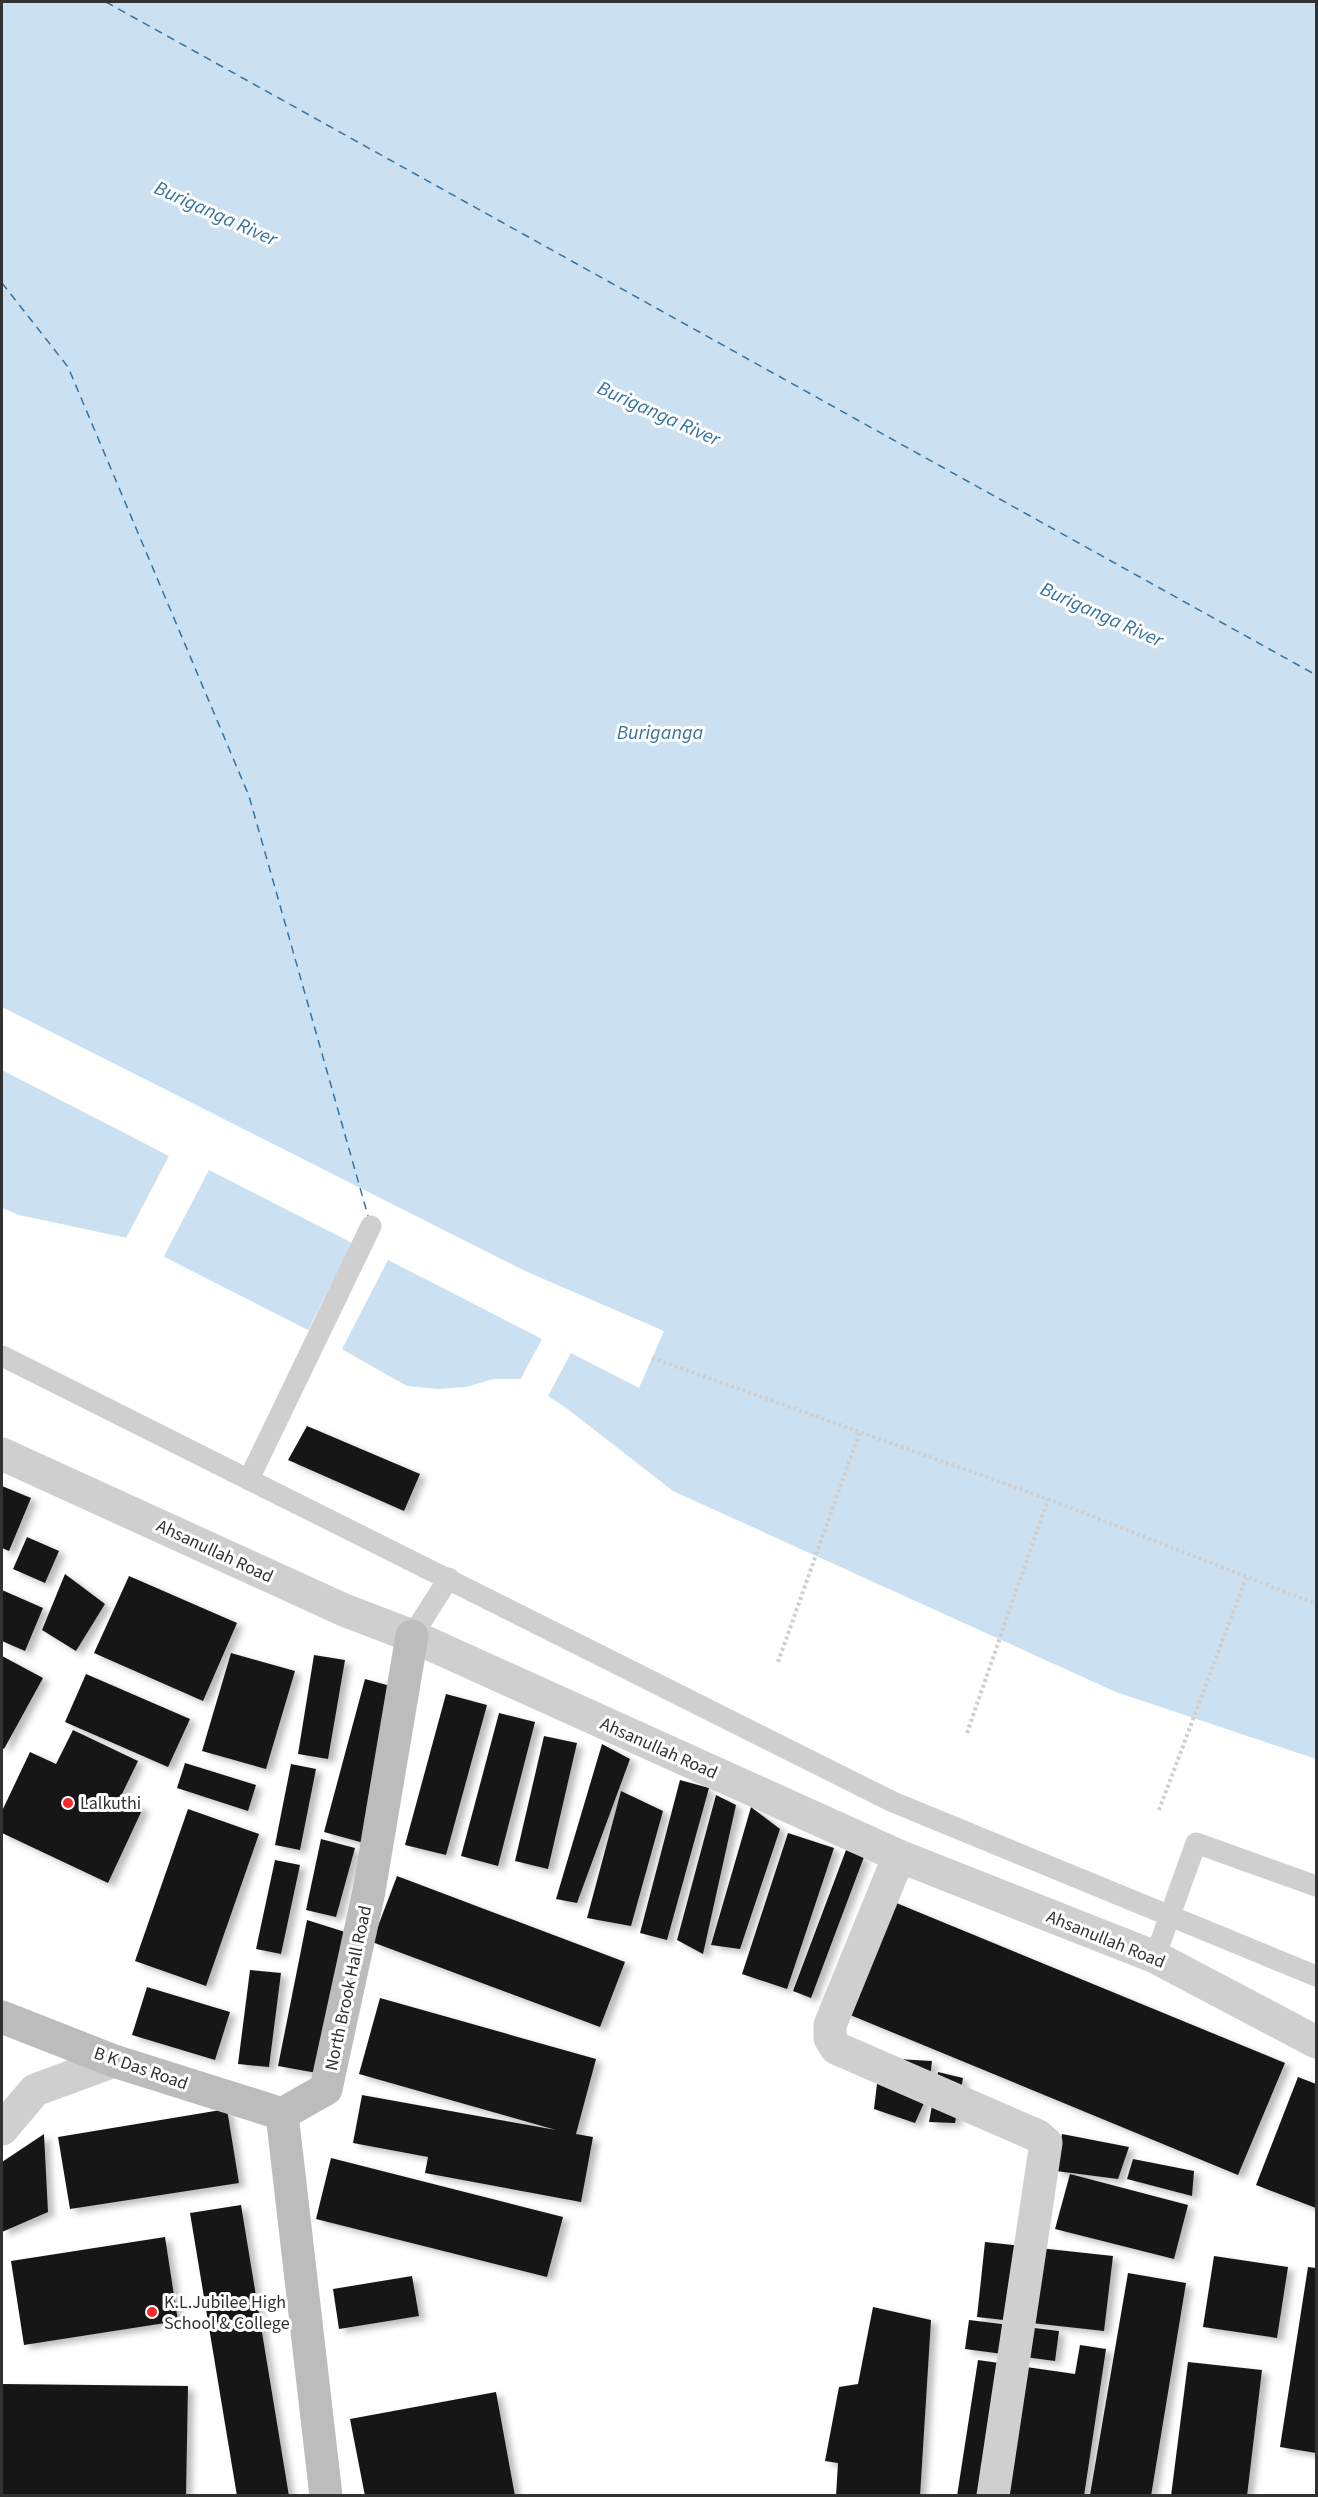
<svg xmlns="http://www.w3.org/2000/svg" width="1318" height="2497" font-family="'Source Sans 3',sans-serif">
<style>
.water{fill:#cbe0f1}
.pier{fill:#fff}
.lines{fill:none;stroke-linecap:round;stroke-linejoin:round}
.ferry{stroke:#36729f;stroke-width:1.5;stroke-dasharray:8 6;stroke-linecap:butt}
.building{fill:#191919;filter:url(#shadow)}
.path{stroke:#cfcfcf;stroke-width:4;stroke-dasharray:3 3;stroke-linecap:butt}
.lane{stroke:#cfcfcf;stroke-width:21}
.street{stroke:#cfcfcf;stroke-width:33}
.secondary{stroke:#bcbcbc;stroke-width:33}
.poi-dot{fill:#f7272d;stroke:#fff;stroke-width:2}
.labels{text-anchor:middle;stroke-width:6;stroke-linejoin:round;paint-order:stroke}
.street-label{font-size:18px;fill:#323232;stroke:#fff}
.poi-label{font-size:18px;fill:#323232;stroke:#fff;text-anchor:start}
.water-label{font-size:20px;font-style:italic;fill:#36729f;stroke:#fff}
</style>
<defs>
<filter id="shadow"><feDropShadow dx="6" dy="4" stdDeviation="3" flood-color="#0004"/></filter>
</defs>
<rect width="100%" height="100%" fill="#fff"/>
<path class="water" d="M2,2H1316V1759L1116,1692L673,1491L565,1407L521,1379H494L466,1387L438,1389L407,1386L308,1330L127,1238L19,1215L2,1208Z"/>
<path class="pier" d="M2,1007L525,1271L664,1331L639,1388L571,1353L547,1398L519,1382L542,1339L388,1260L341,1351L307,1333L352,1243L209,1170L163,1258L125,1240L169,1156L2,1070Z"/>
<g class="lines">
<path class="ferry" d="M106,2L1316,675
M2,283L68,367L249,796L368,1216"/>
</g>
<path class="building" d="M307,1426L420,1474L404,1511L288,1460Z
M2,1486L31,1498L9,1551L2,1548Z
M27,1537L59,1551L45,1583L13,1569Z
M65,1574L105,1604L76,1651L42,1630Z
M129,1576L237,1623L203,1701L94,1653Z
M2,1590L43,1608L25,1651L2,1641Z
M231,1653L295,1671L266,1769L202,1751Z
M314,1655L345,1660L328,1759L298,1754Z
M2,1656L43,1678L4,1749L2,1748Z
M86,1674L190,1719L168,1767L65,1722Z
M365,1679L405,1690L364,1843L324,1832Z
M446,1694L487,1705L446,1855L405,1845Z
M499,1713L535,1722L498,1866L461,1856Z
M73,1730L138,1761L120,1798L143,1808L108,1883L2,1833V1811L30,1752L56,1764Z
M544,1736L577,1743L548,1869L515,1861Z
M602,1744L630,1759L577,1903L556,1899Z
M185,1763L256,1785L248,1811L177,1788Z
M291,1764L316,1769L300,1850L275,1845Z
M680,1780L709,1788L667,1940L640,1933Z
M621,1791L663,1811L631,1926L587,1918Z
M716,1795L736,1805L703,1954L677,1940Z
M751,1807L780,1829L740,1949L711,1945Z
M188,1809L259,1834L206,1986L135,1961Z
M788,1833L834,1848L787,1989L742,1974Z
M321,1839L355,1848L336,1917L306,1910Z
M846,1850L864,1857L811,1998L793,1991Z
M275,1860L300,1865L281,1954L256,1949Z
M397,1876L625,1962L600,2027L372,1942Z
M872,1893L1285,2063L1238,2175L826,2005Z
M307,1920L345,1932L317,2073L278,2066Z
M250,1970L281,1973L269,2067L238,2064Z
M147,1987L230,2012L215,2060L132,2035Z
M380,1998L596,2059L576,2134L593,2137L581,2202L425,2173L428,2157L353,2143L362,2095L556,2130L359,2074Z
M880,2058L932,2061L928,2094L915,2123L874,2109Z
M938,2072L963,2078L955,2123L929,2122Z
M1298,2077L1316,2084V2208L1256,2185Z
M227,2109L239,2183L70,2209L58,2137Z
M44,2134L48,2212L2,2232V2162Z
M1062,2134L1129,2147L1118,2179L1056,2171Z
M331,2158L563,2217L547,2277L316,2219Z
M1133,2159L1194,2171L1192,2196L1127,2179Z
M1070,2174L1188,2205L1174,2259L1055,2229Z
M241,2205L289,2496H237L190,2213Z
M165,2237L178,2321L24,2345L11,2261Z
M985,2242L1113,2256L1104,2331L977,2317Z
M1214,2256L1288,2267L1277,2338L1203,2327Z
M1308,2267L1316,2268V2453L1280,2447Z
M1128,2273L1186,2283L1151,2496H1094L1090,2495Z
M412,2276L419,2316L339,2329L333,2289Z
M873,2307L931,2320L920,2496H836L838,2463L825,2461L839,2387L858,2384Z
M969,2320L1059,2331L1055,2361L965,2349Z
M1080,2345L1106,2349L1084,2496H957L978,2360L1075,2374Z
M1188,2362L1262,2370L1247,2496H1171Z
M2,2384L188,2386L186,2496H2Z
M496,2392L515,2496H365L350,2419Z"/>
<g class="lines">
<path class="path" d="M652,1358L1048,1499L1316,1604
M778,1662L860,1431
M967,1733L1048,1499
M1159,1810L1246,1578"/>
<path class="lane" d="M2,1356L893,1802L1316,1976
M249,1479L371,1226
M412,1636L449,1578
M1155,1957L1196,1843L1316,1886"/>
<path class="street" d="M2,1454L344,1610L412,1636L899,1856L1155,1957L1316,2042
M899,1856L830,2025V2038L836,2048L1038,2136L1046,2143L993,2496
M2,2129L35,2090L114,2061"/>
<path class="secondary" d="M2,2017L114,2061L282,2114
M282,2114L326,2089L369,1891L412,1636
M282,2114L326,2496"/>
</g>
<g class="poi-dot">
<circle cx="68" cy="1803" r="6"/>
<circle cx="152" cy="2312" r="6"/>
</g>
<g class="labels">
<g class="street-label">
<text transform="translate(215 1551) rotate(25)" y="6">Ahsanullah Road</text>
<text transform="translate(659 1748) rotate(24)" y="6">Ahsanullah Road</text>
<text transform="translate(1106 1939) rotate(22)" y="6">Ahsanullah Road</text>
<text transform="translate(348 1988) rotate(-78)" y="6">North Brook Hall Road</text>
<text transform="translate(141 2068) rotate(19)" y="6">B K Das Road</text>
</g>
<g class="poi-label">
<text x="80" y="1809">Lalkuthi</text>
<text x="164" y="2308">K.L.Jubilee High<tspan x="164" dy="21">School &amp; College</tspan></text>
</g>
<g class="water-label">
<text transform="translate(216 213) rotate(24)" y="7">Buriganga River</text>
<text transform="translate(659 413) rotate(24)" y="7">Buriganga River</text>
<text transform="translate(1102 614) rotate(24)" y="7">Buriganga River</text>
<text x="660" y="739">Buriganga</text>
</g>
</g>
<rect width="1318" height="2497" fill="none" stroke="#323232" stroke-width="6"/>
</svg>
